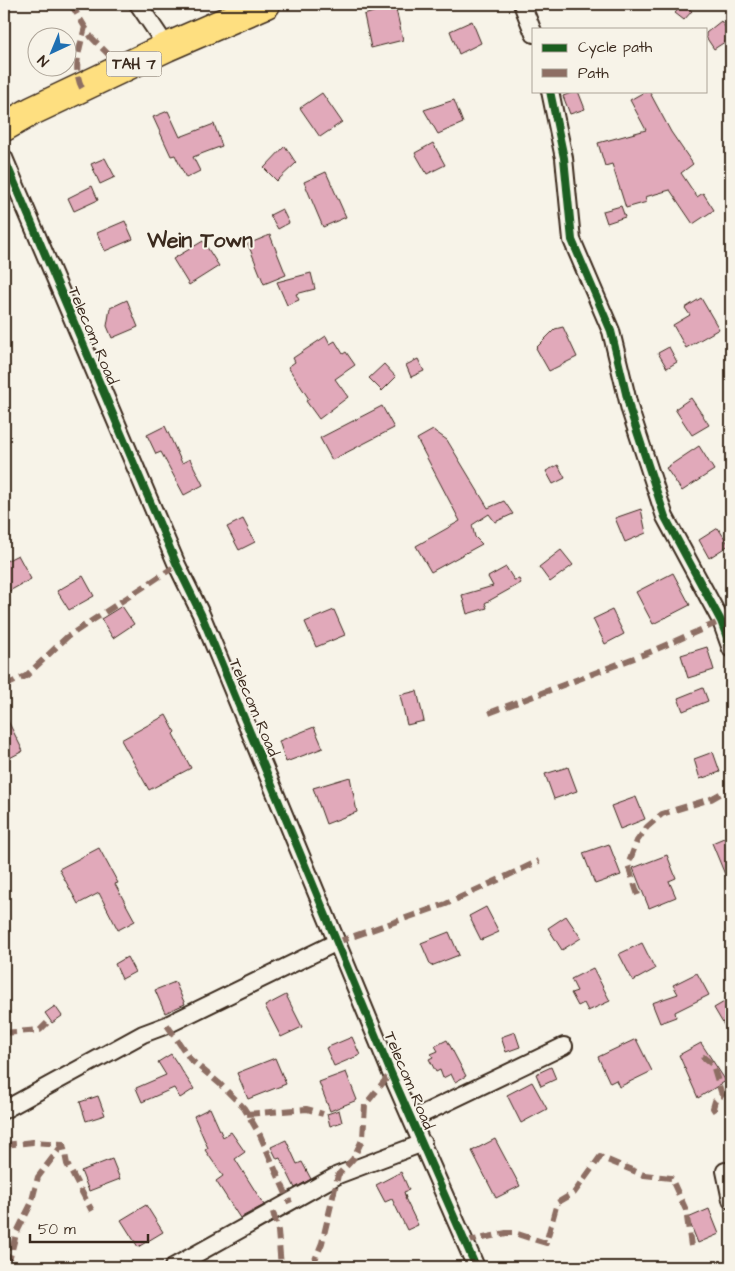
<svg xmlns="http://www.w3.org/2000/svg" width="735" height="1271" font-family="'Architects Daughter',sans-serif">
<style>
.building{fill:#e1a9ba;stroke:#3b2a1e}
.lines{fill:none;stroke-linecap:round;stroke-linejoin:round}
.minor-casing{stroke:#3b2a1e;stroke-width:20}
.trunk-casing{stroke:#3b2a1e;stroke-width:31}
.minor{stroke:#f7f3e8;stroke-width:16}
.trunk{stroke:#fedf80;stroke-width:28}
.quiet{stroke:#8d6e63;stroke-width:6;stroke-dasharray:12 6;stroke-linecap:butt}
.cycleway-casing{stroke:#f7f3e8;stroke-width:11}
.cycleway{stroke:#1b5e20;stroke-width:8}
.labels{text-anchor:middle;stroke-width:4;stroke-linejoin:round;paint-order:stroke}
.shield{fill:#f7f3e8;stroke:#73665b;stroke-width:1}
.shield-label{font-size:15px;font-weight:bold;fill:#3b2a1e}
.street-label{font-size:16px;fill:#3b2a1e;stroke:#f7f3e8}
.district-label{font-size:21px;font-weight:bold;fill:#3b2a1e;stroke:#f7f3e8}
</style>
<rect width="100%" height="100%" fill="#f7f3e8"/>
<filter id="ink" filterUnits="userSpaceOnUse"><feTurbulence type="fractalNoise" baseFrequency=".02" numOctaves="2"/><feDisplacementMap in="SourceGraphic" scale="10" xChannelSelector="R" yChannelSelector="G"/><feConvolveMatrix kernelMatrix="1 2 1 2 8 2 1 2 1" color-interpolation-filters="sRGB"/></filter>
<g filter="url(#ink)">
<path class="building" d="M683,4L692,11L684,20L675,13Z
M395,5L403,40L371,48L364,15Z
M472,21L481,43L459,54L450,31Z
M721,21L731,35V38L714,49L706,37V33Z
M576,91H578L585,109L570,114L563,96Z
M646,91H649L671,132L693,164L681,173L697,197L703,193L714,210L693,224L670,190L645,197L647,202L626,208L612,164L605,166L598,143L646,130L630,100Z
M322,93L342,122L320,137L300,108Z
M454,100L463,123L438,134L424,110Z
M168,111L180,137L214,124L222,146L193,157L200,171L186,178L175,155L171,156L153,117Z
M433,143L445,165L427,174L415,153Z
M285,146L296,163L277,181L264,168Z
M105,158L115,177L100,184L91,164Z
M326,172L346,217L323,227L304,182Z
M92,186L98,200L74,211L68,198Z
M621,206L625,217L607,223L603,211Z
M282,209L289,223L278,229L270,215Z
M125,221L133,239L105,251L97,233Z
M270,235L286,275L264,284L248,244Z
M203,241L219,266L189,285L173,259Z
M311,273L315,289L296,294L299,300L287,305L277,282Z
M701,298L719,329L686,348L673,325L690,315L685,308Z
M127,300L138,327L112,338L107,326L110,308Z
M563,327L577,357L549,371L536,348L555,329Z
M326,336L330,344L335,341L343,354L346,352L355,365L335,379L348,397L319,419L306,401L309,399L288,367L295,362L293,358Z
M669,347L677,362L667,368L658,353Z
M418,359L424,371L411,377L406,365Z
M384,364L396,377L382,391L369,378Z
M691,398L709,425L692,435L675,409Z
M382,406L394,428L332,460L320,438Z
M165,426L182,463L190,459L203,485L184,495L161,452L156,454L147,435Z
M433,430L447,440L488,508L504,501L513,514L495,522L489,514L472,525L475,537L482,544L431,572L416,546L460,521L417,439Z
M699,446L714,470L682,491L666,468Z
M558,465L565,478L553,484L546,471Z
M641,509L646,533L625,542L615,518Z
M243,519L255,542L239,550L227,527Z
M718,528L729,545L709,558L699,540Z
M561,550L573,565L550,582L539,567Z
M18,555L31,579L4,594V562Z
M506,567L514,580L519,579L521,583L485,603L487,608L467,614L462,595L493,586L488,577Z
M673,573L690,605L653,624L636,592Z
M83,576L94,596L69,610L57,591Z
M122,606L134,624L113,638L101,619Z
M334,610L345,635L316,647L305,622Z
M612,610L624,634L605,644L593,619Z
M707,647L714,670L688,678L681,655Z
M703,688L708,701L683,711L678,698Z
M417,691L424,721L407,725L400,695Z
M4,713L23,751L4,761Z
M166,715L175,732L173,734L191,768L149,790L121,740Z
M314,727L323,748L286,762L279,741Z
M713,752L720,772L700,779L694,759Z
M568,767L577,791L554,799L545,774Z
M350,777L357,812L326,824L313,788Z
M636,797L645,819L620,829L611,806Z
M731,835V889L712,843Z
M609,844L621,875L595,884L583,853Z
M99,848L118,883L115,884L135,921L118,930L99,893L78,904L59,869Z
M667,855L676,878L669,881L676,897L649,908L633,868Z
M486,907L499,932L481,940L469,916Z
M566,916L581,938L562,950L548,928Z
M449,932L459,955L431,966L421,943Z
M642,943L655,969L633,981L619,954Z
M127,957L135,972L122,979L115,964Z
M593,968L610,1001L588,1011L584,1003L578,1006L571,993L577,991L571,979Z
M697,973L709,995L675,1012L676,1017L660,1023L652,1003L678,994L673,985Z
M175,982L185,1004L165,1013L155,990Z
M286,995L302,1027L281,1037L265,1006Z
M731,998V1037L714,1008Z
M55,1006L62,1016L52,1023L45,1013Z
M515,1032L520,1047L506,1052L501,1037Z
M352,1037L360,1055L334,1066L326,1048Z
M636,1039L652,1071L619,1087L616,1080L610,1083L598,1057Z
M447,1040L466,1076L455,1082L451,1074L443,1078L440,1070L436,1072L429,1059L433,1057L431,1054L438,1051L435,1046Z
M701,1043L726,1081L698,1098L679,1055Z
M171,1054L194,1089L180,1098L174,1088L142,1102L136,1088L166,1075L158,1062Z
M275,1058L286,1084L248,1099L237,1073Z
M551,1067L556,1079L541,1086L536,1074Z
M346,1072L357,1100L330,1111L319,1082Z
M532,1082L547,1109L521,1123L507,1095Z
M98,1096L105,1115L86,1121L80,1102Z
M210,1108L223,1137L231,1132L245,1152L235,1159L264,1205L240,1218L216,1181L223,1176L205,1150L208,1148L194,1116Z
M339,1110L342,1122L330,1126L327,1114Z
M495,1139L520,1186L496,1198L472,1151Z
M286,1140L297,1164L302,1162L311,1179L295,1188L280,1158L277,1159L271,1147Z
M112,1159L120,1179L89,1191L81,1171Z
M401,1172L409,1190L404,1192L406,1198H405L418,1225L407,1230L392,1199L385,1202L376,1185Z
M146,1205L163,1232L138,1247L121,1220Z
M709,1209L719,1234L698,1243L688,1218Z"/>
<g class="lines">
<g class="minor-casing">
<path id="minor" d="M138,4L167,47
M522,4L534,34
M550,91L564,158L572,240L611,331L630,410L665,517L721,621L731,649
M4,158L177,565L201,614L391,1073L476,1267
M4,1110L143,1034L167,1025L337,942
M412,1119L564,1046
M725,1171L731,1200
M173,1267L338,1175L423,1143"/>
</g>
<g class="trunk-casing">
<path id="trunk" d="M4,127L32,111L167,47L266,4"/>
</g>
<use href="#minor" class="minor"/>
<use href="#trunk" class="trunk"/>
<path class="quiet" d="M71,4L91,37L109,55L145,59
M82,88C72,69 80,47 85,27
M4,686L26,676L67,637L177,565
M489,713L650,652L721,621
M638,895L628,865L637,841L647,827L662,814L711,799L731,788
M337,942L446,904L539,861
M167,1025L190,1059L220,1084L244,1108L260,1135L290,1203
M4,1033L40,1030L47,1023
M702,1056L713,1065L722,1095L715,1101L713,1108L717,1114
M247,1114L307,1109L323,1114
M4,1145L33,1142L63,1144L67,1164L92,1211
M273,1212L278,1231L281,1267
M4,1221L9,1261L11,1267
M465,1242L506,1233H514L546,1243L557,1203L574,1193L600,1157L644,1175L671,1178L686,1210L691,1246
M4,1260L9,1261L16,1234L31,1204L38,1177L63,1144
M312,1267L322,1243L338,1175L353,1159L363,1138L365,1105L391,1073"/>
<g class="cycleway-casing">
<path id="cycleway" d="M550,91L564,158L572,240L611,331L630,410L665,517L721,621L731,649
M4,158L177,565L201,614L391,1073L476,1267"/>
</g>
<use href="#cycleway" class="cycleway"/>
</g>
</g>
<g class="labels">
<rect class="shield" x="106.5" y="51.5" width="55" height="25" rx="4"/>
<g class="shield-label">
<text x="134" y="69">TAH 7</text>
</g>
<g class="street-label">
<text transform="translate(94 335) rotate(67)" y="6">Telecom Road</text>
<text transform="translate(255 707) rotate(67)" y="6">Telecom Road</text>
<text transform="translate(410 1080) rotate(67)" y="6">Telecom Road</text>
</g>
<g class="district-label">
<text x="200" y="247">Wein Town</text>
</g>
</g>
<rect width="735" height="1271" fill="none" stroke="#f7f3e8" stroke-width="20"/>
<rect x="10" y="10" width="715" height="1251" fill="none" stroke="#3b2a1e" stroke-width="2" filter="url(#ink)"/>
<rect x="532" y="28" width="175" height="65" fill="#f7f3e8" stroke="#aca397"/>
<rect x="542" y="44" width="25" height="8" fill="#1b5e20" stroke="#aca397"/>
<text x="578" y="52" font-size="15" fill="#3b2a1e">Cycle path</text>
<rect x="542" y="69" width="25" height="8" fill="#8d6e63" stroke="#aca397"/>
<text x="578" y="78" font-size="15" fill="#3b2a1e">Path</text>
<g transform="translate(52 52) rotate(224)"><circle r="24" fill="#f7f3e8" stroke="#aca397"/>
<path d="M0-4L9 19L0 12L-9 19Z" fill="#1f6fb2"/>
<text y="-8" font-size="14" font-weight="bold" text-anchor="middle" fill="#3b2a1e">N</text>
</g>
<path d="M30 1234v8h118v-8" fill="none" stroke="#3b2a1e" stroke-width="2.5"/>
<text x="38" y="1234" font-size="15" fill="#3b2a1e" stroke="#f7f3e8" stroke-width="4" paint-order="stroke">50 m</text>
</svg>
